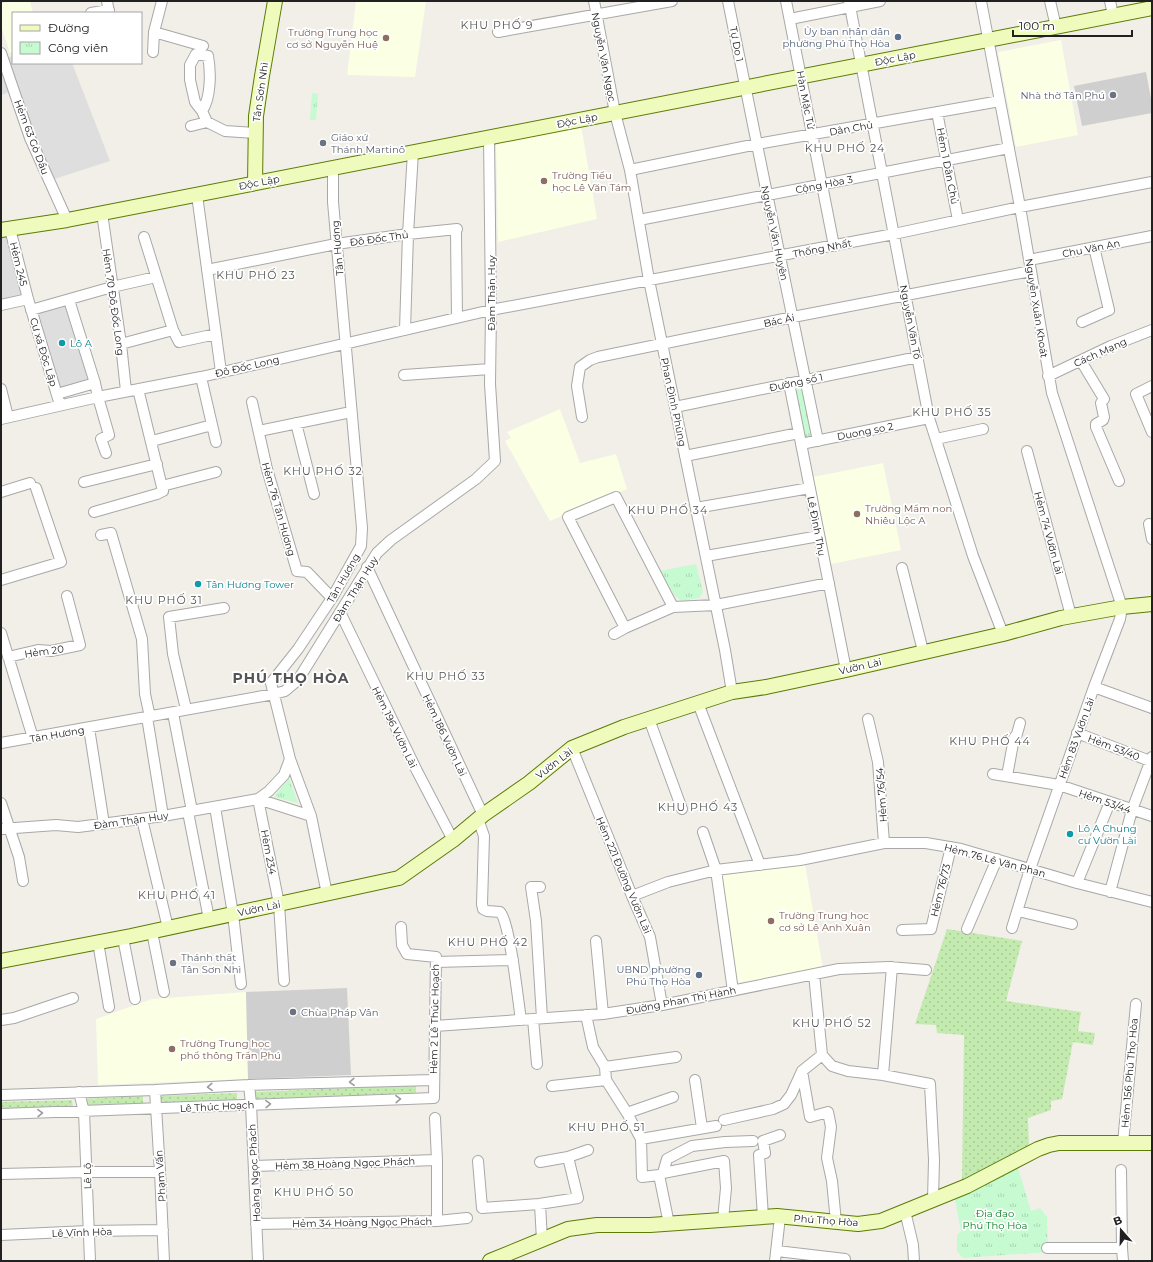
<svg xmlns="http://www.w3.org/2000/svg" width="1153" height="1262" font-family="Montserrat,sans-serif">
<style>
.residential{fill:#dfdede}
.education{fill:#fbffe3}
.religious{fill:#cfcfcf}
.grass{fill:url(#grass-dots)}
.park{fill:url(#park-tufts)}
.lines{fill:none;stroke-linecap:round;stroke-linejoin:round}
.street-casing{stroke:#a8a8a8;stroke-width:12}
.secondary-casing{stroke:#5e7b05;stroke-width:16}
.street{stroke:#fff;stroke-width:10}
.secondary{stroke:#effabd;stroke-width:14}
.oneway{stroke:#9b9b9b}
.service-dot{fill:#5c6f8a;stroke:#fff;stroke-width:1.5}
.education-dot{fill:#8d6e63;stroke:#fff;stroke-width:1.5}
.worship-dot{fill:#6b7280;stroke:#fff;stroke-width:1.5}
.culture-dot{fill:#0f9aa8;stroke:#fff;stroke-width:1.5}
.labels{text-anchor:middle;stroke-width:3.5;stroke-linejoin:round;paint-order:stroke}
.service-label{font-size:10px;fill:#4e5e75;stroke:#fff;text-anchor:end}
.education-label{font-size:10px;fill:#785e54;stroke:#fff;text-anchor:start}
.street-label{font-size:10px;fill:#212121;stroke:#fff}
.worship-label{font-size:10px;fill:#5b616d;stroke:#fff;text-anchor:start}
.culture-label{font-size:10px;fill:#0d838f;stroke:#fff;text-anchor:start}
.park-label{font-size:10px;fill:#0c8226;stroke:#fff}
.neighbourhood-label{font-size:11px;letter-spacing:1px;fill:#545454;stroke:#fff}
.district-label{font-size:14px;font-weight:bold;letter-spacing:1px;fill:#545454;stroke:#fff}
</style>
<defs>
<pattern id="grass-dots" width="8" height="8" patternUnits="userSpaceOnUse"><rect width="8" height="8" fill="#c4ebaf"/><path d="M2 2h.1M6 6h.1" fill="none" stroke="#a8c996" stroke-width="1.8" stroke-linecap="round"/></pattern>
<pattern id="park-tufts" width="24" height="20" patternUnits="userSpaceOnUse"><rect width="24" height="20" fill="#c6fad1"/><path d="M3 7l-1-3M5 7V3M7 7l1-3M15 17l-1-3M17 17v-4M19 17l1-3" fill="none" stroke="#aad6b3"/></pattern>
</defs>
<rect width="100%" height="100%" fill="#f1efe8"/>
<path class="residential" d="M13,56V63H72L110,161L48,181L15,90L1,95V57L2,59Z
M6,232L33,311L68,301L94,382L57,392L28,299L1,303V233Z"/>
<path class="education" d="M11,1H30L33,13H13V52L10,53L1,26V4Z
M356,1H426L415,77L347,75Z
M1061,40L1078,135L1016,147L998,52Z
M581,125L597,219L498,242L496,143Z
M560,409L580,463L616,454L627,489L550,521L505,441L511,438L507,432Z
M883,463L901,550L831,564L813,477Z
M805,864L823,969L735,983L720,873Z
M246,992L248,1079L98,1085L96,1019L152,999Z"/>
<path class="religious" d="M1146,72L1152,104V113L1082,126L1074,86Z
M347,988L351,1075L248,1079L246,992Z"/>
<path class="grass" d="M947,929L1022,941L1006,1001L1081,1012L1078,1031L1095,1033L1093,1045L1073,1042L1062,1099L1051,1101V1110L1028,1118L1029,1146L962,1180L964,1035L937,1033L936,1025L915,1024Z
M416,1085V1093L254,1099V1092Z
M237,1093V1100L157,1103V1096Z
M143,1096V1104L85,1105V1099Z
M72,1100L73,1107L1,1110V1102Z"/>
<path class="park" d="M312,93L318,94L316,120H310Z
M803,389L813,436L804,438L794,390Z
M696,564L703,592L699,598L682,601L675,596L660,571Z
M289,778L298,803L274,797Z
M1018,1168L1031,1211L1040,1208L1047,1217L1048,1252L963,1258L957,1251V1235L961,1232L955,1199Z"/>
<g class="lines">
<g class="street-casing">
<path id="street" d="M107,1L109,13
M594,1L615,113L630,170L649,280L725,650L732,692
M728,1C757,148 788,294 818,441
M786,1L834,246
M849,1L929,418L973,556L1003,634
M981,1L1020,207L1052,393L1122,607L1120,619L1094,687L1030,869L1012,928
M1050,1L1056,27
M1110,1L1113,15
M91,13L109,10
M790,19L880,1
M154,32L203,46
M498,32L672,1
M153,52L154,32L162,1
M1,53L30,138L67,220
M202,111C211,98 211,72 208,56L196,54L190,65V80L195,102L202,111L207,122L225,131L255,133
M937,112L958,220
M191,126L207,122
M630,170L757,144L1000,101
M197,195L221,372
M102,213L121,344L126,391
M639,220L1009,148
M10,229L28,299L60,405
M456,233L457,318
M144,237L173,330L179,342L216,334
M1029,260L1152,236
M207,270L336,244L408,234L457,229
M69,300L95,383
M1,305L28,299
M31,310L112,287L156,277
M1082,322L1109,310L1094,247
M405,330L408,234L413,152
M121,344L173,330
M1081,361L1104,399L1101,403L1104,417L1103,420L1096,424V427L1119,481
M404,375L490,369
M1048,376L1111,346L1152,330
M201,377L216,442
M789,383L846,670
M1152,386L1136,394L1152,432
M1,389L8,417
M57,394L95,383L98,397L109,435L101,439L106,453
M252,402L267,469L297,571L307,572L332,598
M675,407L918,357
M582,417L577,386L580,367L590,360L598,357L793,317L1031,271
M1,419L98,397L201,377L491,310L894,234L1020,207L1152,182
M296,423L314,494
M259,431L351,412
M936,439L983,429
M152,441L212,425
M801,444L929,418
M1027,451L1071,616
M685,456L799,433
M84,482L157,464
M162,486L216,472
M1,492L30,483
M696,508L810,488
M94,512L157,494L163,491L138,389
M1149,524L1152,539
M101,535L111,533L142,639L145,694L150,717
M706,556L819,536
M367,567L483,815
M902,568L923,651
M1,580L61,562L36,488
M340,612L417,771L453,840
M625,628L568,517L616,497L673,607
M1,633L33,738
M614,634L625,628L673,607L716,605L829,583
M8,657L38,650L51,651L80,645L67,596
M1094,687L1152,708
M698,703L760,865
M186,709L173,654L169,617L224,608
M173,713L192,811
M147,717L163,816
M649,719L682,809
M868,719L878,762L884,843
M89,728L104,824
M1077,733L1150,761
M1,743L274,694L285,691L298,680L377,553L391,540L476,479L495,461L490,384L491,310L489,137
M572,748L632,896L650,937L662,1005
M290,759L311,816L327,894
M993,774L1059,785L1152,816
M1007,776L1014,738L1017,734L1020,723
M1,803L19,857L23,881
M215,807L233,914L241,984
M188,812L209,919
M142,819L168,928
M478,819L484,836L482,904L483,909L487,911L500,912C510,922 518,1001 521,1020
M1,829L56,825L78,827L163,816L258,799L269,791L284,775L290,759L271,683L298,649L332,598L361,546L362,528L333,202V168
M703,832L716,870L733,991
M1077,883L1110,802
M540,887H531L536,921L542,1018
M1110,892L1132,810L1152,757
M632,896L668,882L716,870L800,860L884,843H926L961,849L1077,883L1152,902
M1018,911L1072,924
M967,929L997,859
M902,930L931,929L951,847
M152,932L164,992
M123,938L135,999
M596,941L603,1014
M98,942L109,1007
M436,962L513,960
M814,974L822,1055
M284,981L279,904L258,799L311,816
M586,1015L593,1047L605,1067L606,1080L627,1113L641,1139L642,1177L659,1175L669,1224
M533,1019L537,1064
M1,1020L14,1018L73,998
M435,1026L603,1014L662,1005L839,969L889,967L926,970
M605,1067L676,1057
M802,1071L810,1117L828,1112L831,1127L827,1158L832,1181L836,1222
M883,1075L892,967
M695,1080L702,1128
M249,1085L251,1104L258,1261
M552,1086L606,1080
M155,1090L160,1172L164,1261
M79,1092L84,1112L90,1261
M1,1095L155,1090L249,1085L433,1080
M627,1113L673,1097
M1,1114L434,1098L436,957L407,954L402,945L401,927
M435,1118L437,1160V1221
M724,1120L773,1109L784,1104L791,1095L802,1071L822,1055L832,1066L848,1071L883,1075L930,1084L934,1160L933,1200
M641,1139L716,1126
M1123,1143L1136,1004
M478,1161L482,1208L539,1204L578,1198L568,1157L588,1150
M540,1162L568,1157
M254,1166L437,1160
M1121,1170L1122,1248L1123,1261
M663,1173L724,1161L726,1188L723,1220
M1,1174L87,1172H160
M659,1175L663,1173L667,1159L692,1146L725,1142L753,1141
M540,1204L542,1240
M905,1211L913,1245L914,1261
M763,1217L759,1155L765,1153L763,1141L780,1135
M256,1224L437,1221L467,1218
M1,1235L88,1231L163,1230
M1047,1248H1122
M777,1251L845,1259
M775,1261L780,1217"/>
</g>
<g class="secondary-casing">
<path id="secondary" d="M255,183L256,116L262,76L275,1
M1,230L67,220L1152,8
M1,961L131,936L399,878L453,840L483,815L529,783L572,748L624,727L732,692L766,687L846,670L1003,634L1061,618L1122,607L1152,604
M490,1261L568,1229L597,1225H650L777,1216L858,1224L881,1221L967,1186L1038,1149L1049,1145L1059,1143H1152"/>
</g>
<use href="#street" class="street"/>
<use href="#secondary" class="secondary"/>
</g>
<defs><path id="oneway-chevron" d="M-2-3.5L2.5 0L-2 3.5" fill="none" stroke-width="1.6" stroke-linecap="round" stroke-linejoin="round"/></defs>
<g class="oneway">
<use href="#oneway-chevron" transform="translate(352 1082) rotate(178)"/>
<use href="#oneway-chevron" transform="translate(210 1087) rotate(177)"/>
<use href="#oneway-chevron" transform="translate(398 1099) rotate(-2)"/>
<use href="#oneway-chevron" transform="translate(268 1104) rotate(-2)"/>
<use href="#oneway-chevron" transform="translate(40 1113) rotate(-2)"/>
</g>
<g class="service-dot">
<circle cx="898" cy="37" r="4"/>
<circle cx="699" cy="975" r="4"/>
</g>
<g class="education-dot">
<circle cx="386" cy="38" r="4"/>
<circle cx="544" cy="181" r="4"/>
<circle cx="857" cy="514" r="4"/>
<circle cx="771" cy="921" r="4"/>
<circle cx="172" cy="1049" r="4"/>
</g>
<g class="worship-dot">
<circle cx="1113" cy="95" r="4"/>
<circle cx="323" cy="143" r="4"/>
<circle cx="173" cy="963" r="4"/>
<circle cx="293" cy="1012" r="4"/>
</g>
<g class="culture-dot">
<circle cx="62" cy="343" r="4"/>
<circle cx="198" cy="584" r="4"/>
<circle cx="1070" cy="834" r="4"/>
</g>
<g class="labels">
<g class="service-label">
<text x="890" y="35">Ủy ban nhân dân<tspan x="890" dy="12">phường Phú Thọ Hòa</tspan></text>
<text x="691" y="973">UBND phường<tspan x="691" dy="12">Phú Thọ Hòa</tspan></text>
</g>
<g class="education-label">
<text x="378" y="36" text-anchor="end">Trường Trung học<tspan x="378" dy="12">cơ sở Nguyễn Huệ</tspan></text>
<text x="552" y="179">Trường Tiểu<tspan x="552" dy="12">học Lê Văn Tám</tspan></text>
<text x="865" y="512">Trường Mầm non<tspan x="865" dy="12">Nhiêu Lộc A</tspan></text>
<text x="779" y="919">Trường Trung học<tspan x="779" dy="12">cơ sở Lê Anh Xuân</tspan></text>
<text x="180" y="1047">Trường Trung học<tspan x="180" dy="12">phổ thông Trần Phú</tspan></text>
</g>
<g class="street-label">
<text transform="translate(737 44) rotate(79)" y="4">Tự Do 1</text>
<text transform="translate(604 57) rotate(79)" y="4">Nguyễn Văn Ngọc</text>
<text transform="translate(895 58) rotate(-11)" y="4">Độc Lập</text>
<text transform="translate(260 92) rotate(-82)" y="4">Tân Sơn Nhì</text>
<text transform="translate(806 100) rotate(79)" y="4">Hàn Mặc Tử</text>
<text transform="translate(577 120) rotate(-11)" y="4">Độc Lập</text>
<text transform="translate(851 128) rotate(-10)" y="4">Dân Chủ</text>
<text transform="translate(32 137) rotate(69)" y="4">Hẻm 63 Gò Dầu</text>
<text transform="translate(948 166) rotate(79)" y="4">Hẻm 1 Dân Chủ</text>
<text transform="translate(259 182) rotate(-11)" y="4">Độc Lập</text>
<text transform="translate(824 184) rotate(-11)" y="4">Cộng Hòa 3</text>
<text transform="translate(775 233) rotate(78)" y="4">Nguyễn Văn Huyên</text>
<text transform="translate(379 238) rotate(-8)" y="4">Đô Đốc Thủ</text>
<text transform="translate(337 248) rotate(-95)" y="4">Tân Hương</text>
<text transform="translate(822 248) rotate(-11)" y="4">Thống Nhất</text>
<text transform="translate(1091 248) rotate(-11)" y="4">Chu Văn An</text>
<text transform="translate(19 264) rotate(76)" y="4">Hẻm 245</text>
<text transform="translate(491 293) rotate(-90)" y="4">Đàm Thận Huy</text>
<text transform="translate(114 302) rotate(82)" y="4">Hẻm 70 Đô Đốc Long</text>
<text transform="translate(1037 308) rotate(81)" y="4">Nguyễn Xuân Khoát</text>
<text transform="translate(779 320) rotate(-12)" y="4">Bác Ái</text>
<text transform="translate(911 322) rotate(79)" y="4">Nguyễn Văn Tố</text>
<text transform="translate(44 352) rotate(73)" y="4">Cư xá Độc Lập</text>
<text transform="translate(1100 352) rotate(-24)" y="4">Cách Mạng</text>
<text transform="translate(247 366) rotate(-13)" y="4">Đô Đốc Long</text>
<text transform="translate(796 382) rotate(-12)" y="4">Đường số 1</text>
<text transform="translate(674 402) rotate(78)" y="4">Phan Đình Phùng</text>
<text transform="translate(865 431) rotate(-11)" y="4">Duong so 2</text>
<text transform="translate(279 509) rotate(74)" y="4">Hẻm 76 Tân Hương</text>
<text transform="translate(817 526) rotate(79)" y="4">Lê Đình Thụ</text>
<text transform="translate(1049 533) rotate(75)" y="4">Hẻm 74 Vườn Lài</text>
<text transform="translate(343 578) rotate(-60)" y="4">Tân Hương</text>
<text transform="translate(355 589) rotate(-58)" y="4">Đàm Thận Huy</text>
<text transform="translate(44 651) rotate(-8)" y="4">Hẻm 20</text>
<text transform="translate(860 666) rotate(-13)" y="4">Vườn Lài</text>
<text transform="translate(395 727) rotate(64)" y="4">Hẻm 196 Vườn Lài</text>
<text transform="translate(57 734) rotate(-10)" y="4">Tân Hương</text>
<text transform="translate(445 735) rotate(65)" y="4">Hẻm 186 Vườn Lài</text>
<text transform="translate(1076 738) rotate(-70)" y="4">Hẻm 83 Vườn Lài</text>
<text transform="translate(1114 747) rotate(21)" y="4">Hẻm 53/40</text>
<text transform="translate(554 763) rotate(-38)" y="4">Vườn Lài</text>
<text transform="translate(881 795) rotate(-94)" y="4">Hẻm 76/54</text>
<text transform="translate(1105 801) rotate(19)" y="4">Hẻm 53/44</text>
<text transform="translate(131 820) rotate(-8)" y="4">Đàm Thận Huy</text>
<text transform="translate(269 852) rotate(79)" y="4">Hèm 234</text>
<text transform="translate(995 860) rotate(15)" y="4">Hẻm 76 Lê Văn Phan</text>
<text transform="translate(624 875) rotate(67)" y="4">Hẻm 221 Đường Vườn Lài</text>
<text transform="translate(940 890) rotate(-76)" y="4">Hẻm 76/73</text>
<text transform="translate(259 908) rotate(-12)" y="4">Vườn Lài</text>
<text transform="translate(681 1000) rotate(-11)" y="4">Đường Phan Thị Hành</text>
<text transform="translate(434 1019) rotate(-89)" y="4">Hẻm 2 Lê Thúc Hoạch</text>
<text transform="translate(1129 1073) rotate(-85)" y="4">Hẻm 156 Phú Thọ Hòa</text>
<text transform="translate(217 1106) rotate(-3)" y="4">Lê Thúc Hoạch</text>
<text transform="translate(345 1163) rotate(-2)" y="4">Hẻm 38 Hoàng Ngọc Phách</text>
<text transform="translate(254 1173) rotate(-93)" y="4">Hoàng Ngọc Phách</text>
<text transform="translate(87 1176) rotate(-91)" y="4">Lê Lộ</text>
<text transform="translate(160 1176) rotate(-94)" y="4">Phạm Vấn</text>
<text transform="translate(826 1220) rotate(4)" y="4">Phú Thọ Hòa</text>
<text transform="translate(362 1222) rotate(-1)" y="4">Hẻm 34 Hoàng Ngọc Phách</text>
<text transform="translate(82 1232) rotate(-2)" y="4">Lê Vĩnh Hòa</text>
</g>
<g class="worship-label">
<text x="1105" y="99" text-anchor="end">Nhà thờ Tân Phú</text>
<text x="331" y="141">Giáo xứ<tspan x="331" dy="12">Thánh Martinô</tspan></text>
<text x="181" y="961">Thánh thất<tspan x="181" dy="12">Tân Sơn Nhì</tspan></text>
<text x="301" y="1016">Chùa Pháp Vân</text>
</g>
<g class="culture-label">
<text x="70" y="347">Lô A</text>
<text x="206" y="588">Tân Hương Tower</text>
<text x="1078" y="832">Lô A Chung<tspan x="1078" dy="12">cư Vườn Lài</tspan></text>
</g>
<g class="park-label">
<text x="995" y="1217">Địa đạo<tspan x="995" dy="12">Phú Thọ Hòa</tspan></text>
</g>
<g class="neighbourhood-label">
<text x="497" y="29">KHU PHỐ 9</text>
<text x="845" y="152">KHU PHỐ 24</text>
<text x="256" y="279">KHU PHỐ 23</text>
<text x="952" y="416">KHU PHỐ 35</text>
<text x="323" y="475">KHU PHỐ 32</text>
<text x="668" y="514">KHU PHỐ 34</text>
<text x="164" y="604">KHU PHỐ 31</text>
<text x="446" y="680">KHU PHỐ 33</text>
<text x="990" y="745">KHU PHỐ 44</text>
<text x="698" y="811">KHU PHỐ 43</text>
<text x="177" y="899">KHU PHỐ 41</text>
<text x="488" y="946">KHU PHỐ 42</text>
<text x="832" y="1027">KHU PHỐ 52</text>
<text x="607" y="1131">KHU PHỐ 51</text>
<text x="314" y="1196">KHU PHỐ 50</text>
</g>
<g class="district-label">
<text x="291" y="683">PHÚ THỌ HÒA</text>
</g>
</g>
<rect width="1153" height="1262" fill="none" stroke="#212121" stroke-width="4"/>
<rect x="12" y="12" width="130" height="52" fill="#ffffff" stroke="#a6a6a6"/>
<rect x="20" y="25" width="20" height="6" fill="#effabd" stroke="#a6a6a6"/>
<text x="48" y="32" font-size="12" fill="#212121">Đường</text>
<rect x="20" y="42" width="20" height="12" fill="url(#park-tufts)" stroke="#a6a6a6"/>
<text x="48" y="52" font-size="12" fill="#212121">Công viên</text>
<g transform="translate(1121 1230) rotate(340)" stroke="#ffffff" stroke-width="3" paint-order="stroke">
<path d="M0-3L7 15L0 10L-7 15Z" fill="#212121"/>
<text y="-6" font-size="11" font-weight="bold" text-anchor="middle" fill="#212121">B</text>
</g>
<path d="M1013 30v6h119v-6" fill="none" stroke="#212121" stroke-width="2"/>
<text x="1019" y="30" font-size="12" fill="#212121" stroke="#ffffff" stroke-width="3" paint-order="stroke">100 m</text>
</svg>
